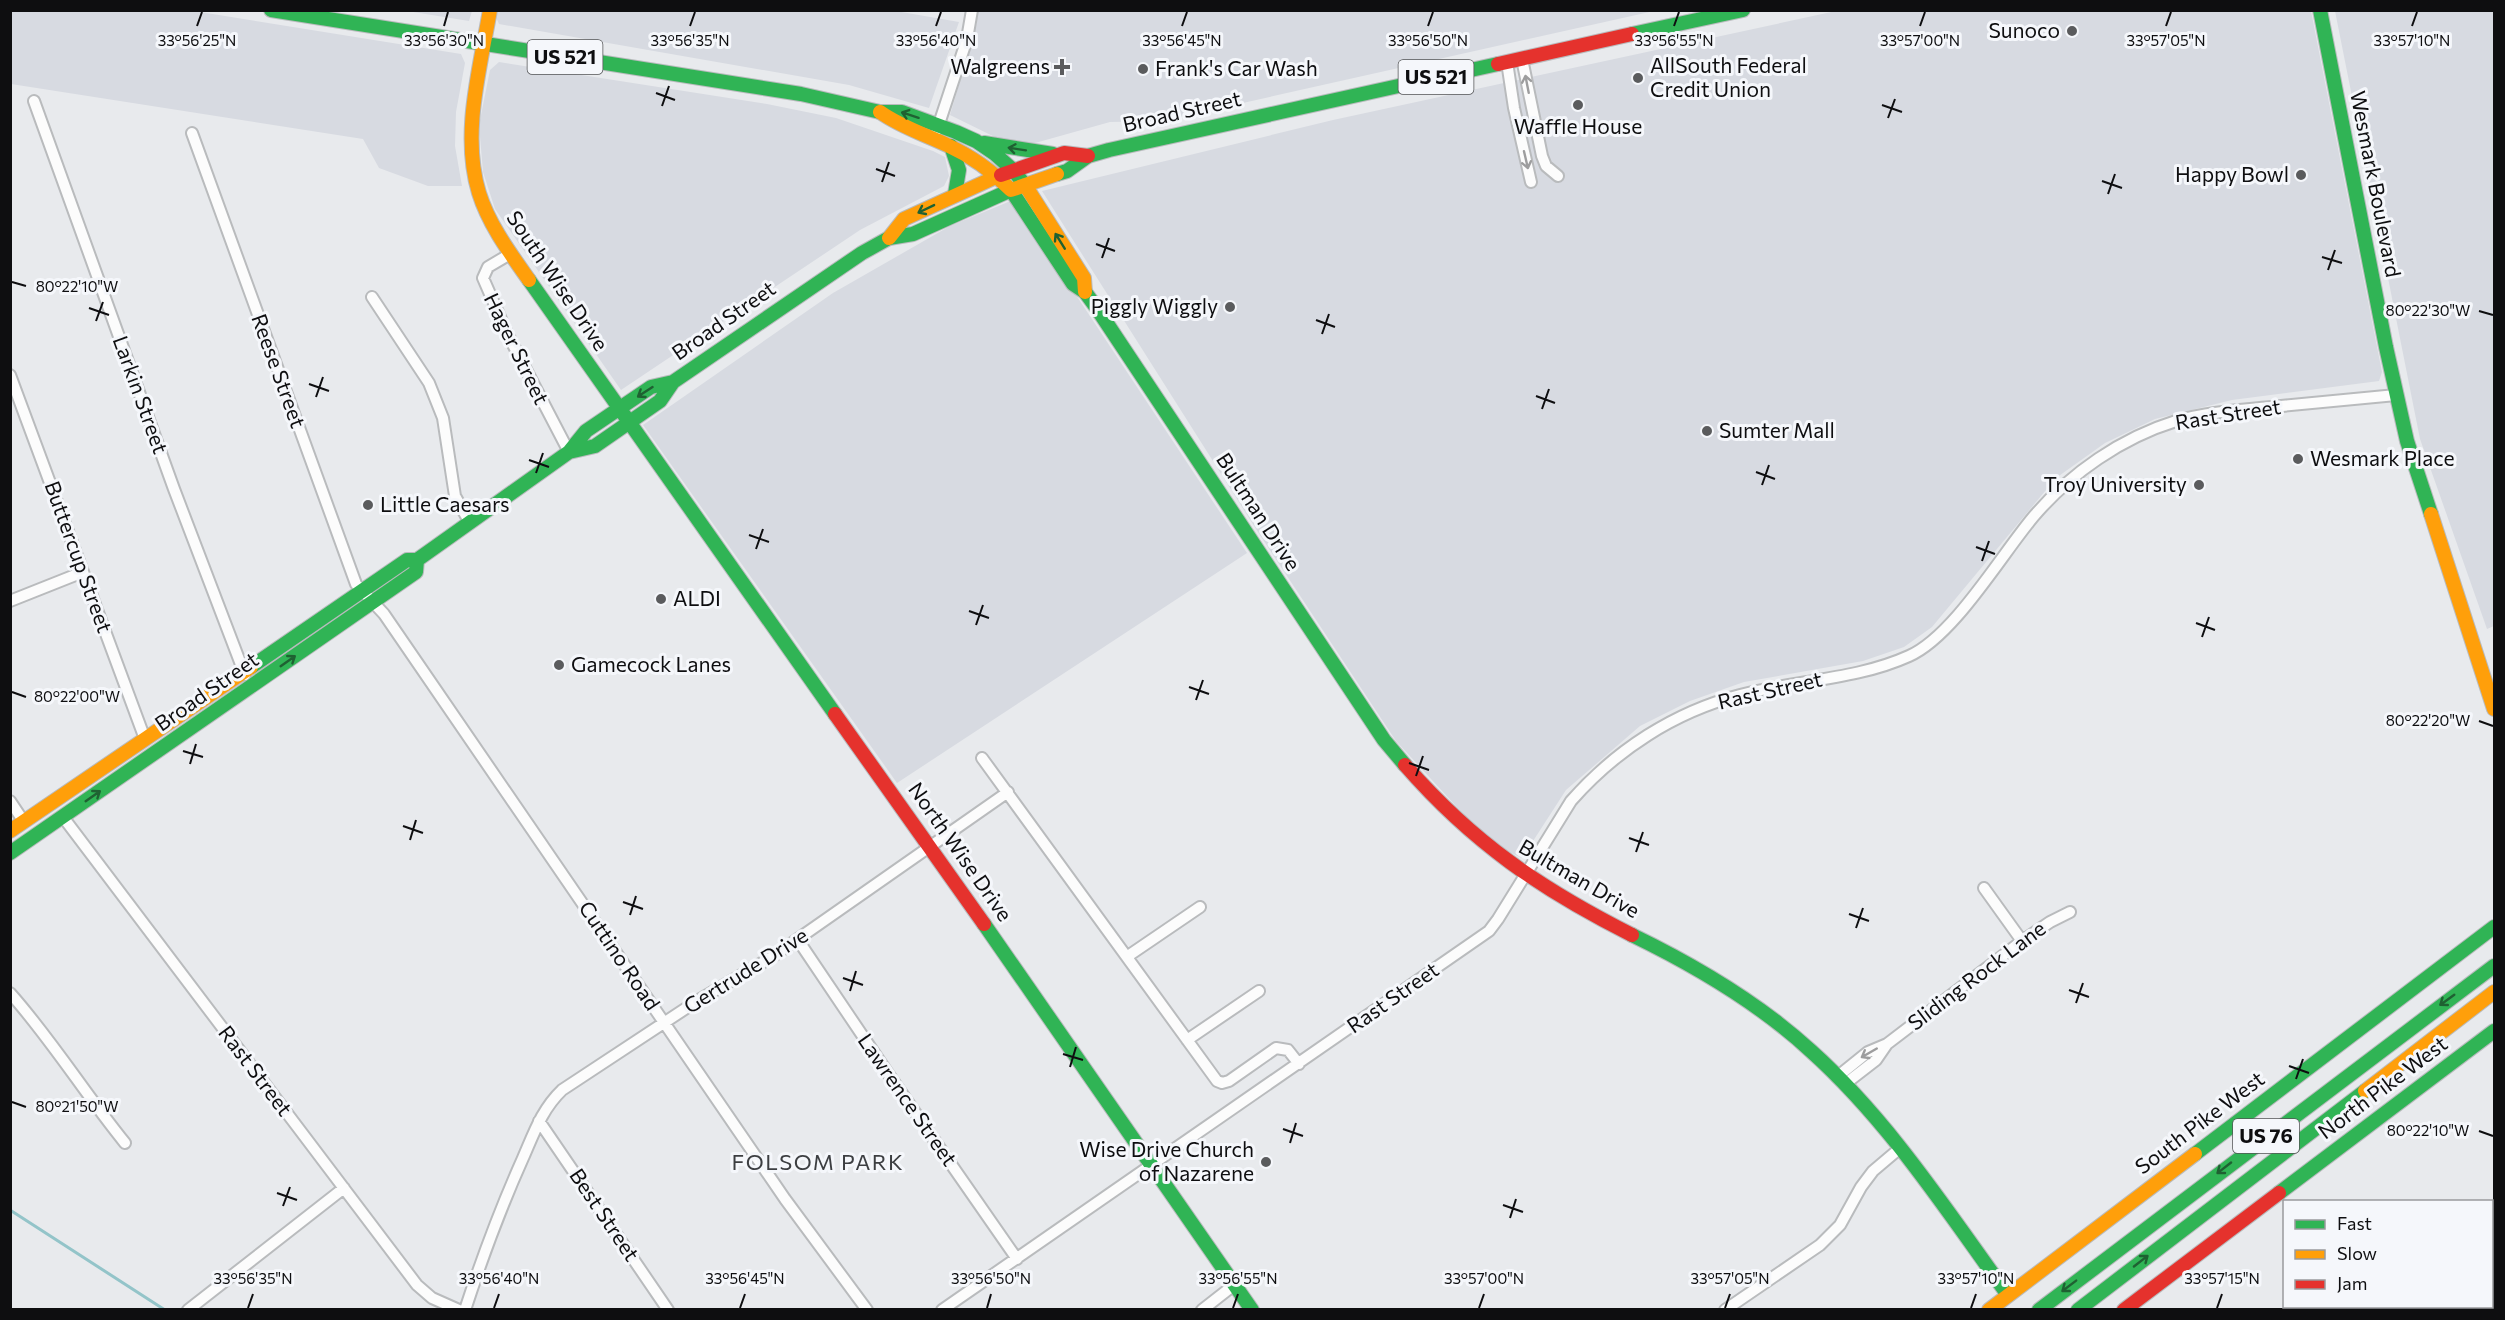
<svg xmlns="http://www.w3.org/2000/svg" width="2505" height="1320" font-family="Commissioner,sans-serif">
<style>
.built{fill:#d7dae1}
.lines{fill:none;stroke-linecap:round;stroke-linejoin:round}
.stream{stroke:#93c4c9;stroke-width:3}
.street-casing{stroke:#b9bbbd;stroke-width:14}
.fast-casing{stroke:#b9bbbd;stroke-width:16}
.slow-casing{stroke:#b9bbbd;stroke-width:16}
.jam-casing{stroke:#b9bbbd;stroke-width:16}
.street{stroke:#fcfcfc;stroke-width:10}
.fast{stroke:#30b455;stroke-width:14}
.slow{stroke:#ff9f0a;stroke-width:14}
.jam{stroke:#e5322d;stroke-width:14}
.oneway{stroke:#9d9d9e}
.oneway2{stroke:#1f6132}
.ticks{fill:none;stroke:#0e0e10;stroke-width:2}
.poi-dot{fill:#5a5b5d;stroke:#f5f7fb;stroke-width:2}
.labels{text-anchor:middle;stroke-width:6;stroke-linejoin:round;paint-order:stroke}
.shield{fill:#f5f7fb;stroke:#535456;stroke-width:1.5}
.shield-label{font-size:20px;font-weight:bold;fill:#0e0e10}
.poi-label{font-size:21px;fill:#0e0e10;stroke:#f5f7fb;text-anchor:start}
.street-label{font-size:21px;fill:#0e0e10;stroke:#f5f7fb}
.neighbourhood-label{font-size:22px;letter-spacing:1.5px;fill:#3d3f42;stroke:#f5f7fb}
.ticks-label{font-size:15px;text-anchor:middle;fill:#0e0e10;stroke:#f5f7fb;stroke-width:6;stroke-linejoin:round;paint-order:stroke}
</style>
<rect width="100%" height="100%" fill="#e8eaed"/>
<path class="built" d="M495,10H890L959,22L929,108L849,85L499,24L495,15Z
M10,11H194L461,54L465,63L456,112L455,146L462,186H428L379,168L363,139L11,84Z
M407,11H472L469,21Z
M978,11H1654L1162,121L1110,122L1035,143L1003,141L950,115L976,27Z
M1836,11H2311L2382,372L2379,381L2232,400L2155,419L2105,443L2056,478L1932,627L1904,647L1863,661L1744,682L1690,701L1640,726L1566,790L1522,858L1490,843L1396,741L1256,529L1042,191L1333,120Z
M2335,11H2494V626L2487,629L2420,439Z
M499,62L767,104L836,118L933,151L945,157L949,176L944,186L860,230L621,390L495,209L483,172L479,125L490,70Z
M1013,200L1247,553L897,783L643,425L833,293L950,226Z"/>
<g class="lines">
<path class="stream" d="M10,1210L165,1310"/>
<g class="street-casing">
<path id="street" d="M1522,59L1542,156L1546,166L1558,176
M1507,62L1514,108L1531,182
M34,101L174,489L245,675
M937,130L967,39L972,10
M192,133L356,584L384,614L785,1199L867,1310
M510,254L488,267L483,278L507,333L569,452
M372,297L429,383L443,418L455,496L470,523
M10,375L145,739
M10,601L83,572
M982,758L1217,1081L1222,1083L1229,1081L1276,1048L1288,1050L1299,1064
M10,801L24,822
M63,817L417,1285L432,1298L459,1310
M1984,888L2022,941
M798,940L887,1072L1017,1259
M1128,956L1200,907
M10,993C52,1040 85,1094 125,1143
M1187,1040L1259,991
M1887,1044L2022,941L2050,922L2070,912
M1837,1077L1868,1052L1887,1044L1876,1060L1845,1084
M539,1121L668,1310
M188,1310L344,1188
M465,1310C482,1258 501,1207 523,1158C534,1133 542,1109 562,1090L697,1001L772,957L1008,792
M942,1310L1489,931L1498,919L1571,801C1616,750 1674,712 1740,695C1796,680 1856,680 1909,656C1954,636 2001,555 2034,516C2071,473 2121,438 2176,421C2207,412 2240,410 2271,407C2313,403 2355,399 2396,395
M1202,1310L1234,1285
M1725,1310L1820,1245L1840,1225L1861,1187L1873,1171L1899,1149"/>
</g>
<g class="fast-casing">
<path id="fast" d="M271,10L801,94L880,112H902L956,132L976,141L995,154L1013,170L1025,185
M2320,10L2386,347L2407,441L2431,514
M1632,34L1743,10
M984,143L1053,154
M951,146L959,170L955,194
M1057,174L1067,171L1088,156L1109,150L1498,64
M1011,190L1073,284L1085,292L1096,307L1384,740L1405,765
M529,280L835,714
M569,452L595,446L660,401L673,382L862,253L889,238L913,234L1011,190
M251,667L407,560H417L569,452L586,431L651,387L673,382
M10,853L416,572L417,560
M984,924L1252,1310
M1632,935C1696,966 1759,1003 1811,1051C1889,1121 1947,1211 2008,1295
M2195,1154L2494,927
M2279,1193L2494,1031
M2039,1310L2494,966
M2078,1310L2365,1091"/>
</g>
<g class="slow-casing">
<path id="slow" d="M490,10C480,69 461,134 479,193C489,225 510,253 529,280
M880,112C901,127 924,134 947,145C971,156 992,171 1011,190L1057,174
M1025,185L1084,278L1085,292
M889,238L904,219L998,176
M2431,514L2494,709
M10,831L251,667
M2365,1091L2494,992
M1989,1310L2195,1154"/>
</g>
<g class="jam-casing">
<path id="jam" d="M1498,64L1632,34
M1001,175L1064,153L1088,156
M835,714L984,924
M1405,765C1473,843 1541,889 1632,935
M2124,1310L2279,1193"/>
</g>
<use href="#street" class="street"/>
<use href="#fast" class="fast"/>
<use href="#slow" class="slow"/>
<use href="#jam" class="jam"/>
</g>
<defs><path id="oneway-shaft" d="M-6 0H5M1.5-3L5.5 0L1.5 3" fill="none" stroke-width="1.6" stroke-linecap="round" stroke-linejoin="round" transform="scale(1.5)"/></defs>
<g class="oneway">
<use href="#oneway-shaft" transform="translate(1527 84) rotate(-101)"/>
<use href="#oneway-shaft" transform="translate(1526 160) rotate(77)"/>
<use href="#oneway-shaft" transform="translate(1869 1053) rotate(150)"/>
</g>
<g class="oneway2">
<use href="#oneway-shaft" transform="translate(910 115) rotate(-162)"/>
<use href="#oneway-shaft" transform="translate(1017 149) rotate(-171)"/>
<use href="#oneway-shaft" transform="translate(926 209) rotate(154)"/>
<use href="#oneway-shaft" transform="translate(1060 241) rotate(-122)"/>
<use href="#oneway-shaft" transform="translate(645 392) rotate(147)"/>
<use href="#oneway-shaft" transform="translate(288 661) rotate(-35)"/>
<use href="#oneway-shaft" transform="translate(93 796) rotate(-35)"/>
<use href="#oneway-shaft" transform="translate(2447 1000) rotate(144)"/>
<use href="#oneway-shaft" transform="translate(2224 1168) rotate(142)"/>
<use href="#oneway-shaft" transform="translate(2141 1261) rotate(-38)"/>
<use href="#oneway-shaft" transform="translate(2069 1286) rotate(143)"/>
</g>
<path class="ticks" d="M197,26L202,12M444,26L448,12M690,26L695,12M936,26L941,12M1182,26L1187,12M1428,26L1433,12M1674,26L1679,12M1920,26L1925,12M2166,26L2171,12M2412,26L2417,12M656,93L675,100M1882,105L1902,112M662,106L669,86M1888,118L1895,99M876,169L895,176M2102,181L2122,188M882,182L889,162M2108,194L2115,174M1096,244L1115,251M2322,257L2342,263M1102,258L1109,238M2328,270L2335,250M12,282L26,286M89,308L109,315M2479,311L2493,315M1316,320L1335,327M96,321L103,302M1322,334L1329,314M309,384L329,391M1536,396L1555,403M316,397L323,377M1542,409L1549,389M529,460L549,467M1756,472L1775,479M536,473L543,453M1762,485L1769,465M749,535L769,542M1976,547L1995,554M756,549L763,529M1982,561L1989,541M969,611L989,618M2196,623L2215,630M976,625L983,605M2202,637L2209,617M1189,687L1209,694M12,692L26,697M1196,700L1203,680M2479,721L2493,726M183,751L203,757M1409,763L1429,770M190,764L196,744M1416,776L1423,756M403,826L423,833M1629,838L1649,845M410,840L416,820M1636,852L1643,832M623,902L643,909M1849,914L1869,921M630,915L636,896M1856,928L1863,908M843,978L863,985M2069,990L2089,997M850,991L856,971M2076,1003L2083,983M1063,1054L1083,1060M2289,1066L2309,1073M1070,1067L1076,1047M2296,1079L2303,1059M12,1102L26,1107M1283,1129L1303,1136M2479,1131L2493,1136M1290,1143L1296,1123M277,1193L297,1200M1503,1205L1523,1212M283,1206L290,1187M1510,1218L1516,1199M248,1308L253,1294M494,1308L499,1294M740,1308L745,1294M987,1308L991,1294M1233,1308L1238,1294M1479,1308L1484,1294M1725,1308L1730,1294M1971,1308L1976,1294M2217,1308L2222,1294"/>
<g class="poi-dot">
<circle cx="2072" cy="31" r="6"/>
<path d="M1059 58h6v6h6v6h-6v6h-6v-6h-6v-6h6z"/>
<circle cx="1143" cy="69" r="6"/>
<circle cx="1638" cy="78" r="6"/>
<circle cx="1578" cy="105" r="6"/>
<circle cx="2301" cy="175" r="6"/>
<circle cx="1230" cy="307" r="6"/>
<circle cx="1707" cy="431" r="6"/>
<circle cx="2298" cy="459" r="6"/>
<circle cx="2199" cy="485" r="6"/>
<circle cx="368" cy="505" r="6"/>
<circle cx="661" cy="599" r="6"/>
<circle cx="559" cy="665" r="6"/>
<circle cx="1266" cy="1162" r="6"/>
</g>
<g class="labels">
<g class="shield">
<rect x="527.5" y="40" width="75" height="34" rx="4.5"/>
<rect x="1398.5" y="60" width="75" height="34" rx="4.5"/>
<rect x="2233" y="1119" width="66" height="34" rx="4.5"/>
</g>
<g class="shield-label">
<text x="565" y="64">US 521</text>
<text x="1436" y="84">US 521</text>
<text x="2266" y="1143">US 76</text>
</g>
<g class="poi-label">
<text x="2060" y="38" text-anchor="end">Sunoco</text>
<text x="1650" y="73">AllSouth Federal<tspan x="1650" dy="24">Credit Union</tspan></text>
<text x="1050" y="74" text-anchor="end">Walgreens</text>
<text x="1155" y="76">Frank's Car Wash</text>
<text x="1578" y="134" text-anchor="middle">Waffle House</text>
<text x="2289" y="182" text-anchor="end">Happy Bowl</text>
<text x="1218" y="314" text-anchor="end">Piggly Wiggly</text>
<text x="1719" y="438">Sumter Mall</text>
<text x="2310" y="466">Wesmark Place</text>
<text x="2187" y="492" text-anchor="end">Troy University</text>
<text x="380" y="512">Little Caesars</text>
<text x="673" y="606">ALDI</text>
<text x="571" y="672">Gamecock Lanes</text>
<text x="1254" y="1157" text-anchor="end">Wise Drive Church<tspan x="1254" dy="24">of Nazarene</tspan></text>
</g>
<g class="street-label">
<text transform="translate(1182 112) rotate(-13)" y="7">Broad Street</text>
<text transform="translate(2375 184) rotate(79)" y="7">Wesmark Boulevard</text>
<text transform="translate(557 281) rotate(56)" y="7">South Wise Drive</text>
<text transform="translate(724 321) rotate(-35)" y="7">Broad Street</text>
<text transform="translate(516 349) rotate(64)" y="7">Hager Street</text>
<text transform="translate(278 371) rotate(70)" y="7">Reese Street</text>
<text transform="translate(140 395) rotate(70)" y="7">Larkin Street</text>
<text transform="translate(2228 415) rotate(-9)" y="7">Rast Street</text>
<text transform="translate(1258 512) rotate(57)" y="7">Bultman Drive</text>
<text transform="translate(78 557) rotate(70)" y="7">Buttercup Street</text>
<text transform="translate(1770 691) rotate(-13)" y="7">Rast Street</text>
<text transform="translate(207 692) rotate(-35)" y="7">Broad Street</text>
<text transform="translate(960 852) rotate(55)" y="7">North Wise Drive</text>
<text transform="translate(1579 879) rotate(30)" y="7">Bultman Drive</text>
<text transform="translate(619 956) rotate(56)" y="7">Cuttino Road</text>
<text transform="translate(746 971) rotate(-32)" y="7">Gertrude Drive</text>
<text transform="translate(1977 976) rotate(-37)" y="7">Sliding Rock Lane</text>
<text transform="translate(1393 998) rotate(-35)" y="7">Rast Street</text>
<text transform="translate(255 1071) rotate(53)" y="7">Rast Street</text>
<text transform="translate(2383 1088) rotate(-37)" y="7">North Pike West</text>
<text transform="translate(907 1100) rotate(55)" y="7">Lawrence Street</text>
<text transform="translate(2200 1123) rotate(-37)" y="7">South Pike West</text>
<text transform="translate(604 1215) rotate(56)" y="7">Best Street</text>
</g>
<g class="neighbourhood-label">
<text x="818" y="1170">FOLSOM PARK</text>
</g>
</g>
<g class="ticks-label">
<text x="197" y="46">33°56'25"N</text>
<text x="444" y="46">33°56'30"N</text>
<text x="690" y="46">33°56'35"N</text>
<text x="936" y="46">33°56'40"N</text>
<text x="1182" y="46">33°56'45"N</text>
<text x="1428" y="46">33°56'50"N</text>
<text x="1674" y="46">33°56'55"N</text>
<text x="1920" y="46">33°57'00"N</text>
<text x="2166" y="46">33°57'05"N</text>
<text x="2412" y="46">33°57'10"N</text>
<text x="77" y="292">80°22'10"W</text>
<text x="2428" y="316">80°22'30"W</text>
<text x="77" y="702">80°22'00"W</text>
<text x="2428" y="726">80°22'20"W</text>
<text x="77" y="1112">80°21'50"W</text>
<text x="2428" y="1136">80°22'10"W</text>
<text x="253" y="1284">33°56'35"N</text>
<text x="499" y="1284">33°56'40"N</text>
<text x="745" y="1284">33°56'45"N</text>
<text x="991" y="1284">33°56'50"N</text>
<text x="1238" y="1284">33°56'55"N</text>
<text x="1484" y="1284">33°57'00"N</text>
<text x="1730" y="1284">33°57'05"N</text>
<text x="1976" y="1284">33°57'10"N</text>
<text x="2222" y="1284">33°57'15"N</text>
</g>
<rect width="2505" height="1320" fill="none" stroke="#0e0e10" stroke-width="24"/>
<rect x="2283" y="1200" width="210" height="108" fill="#f5f7fb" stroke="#999a9d" stroke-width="1.5"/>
<rect x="2295" y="1220" width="30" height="9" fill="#30b455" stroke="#999a9d" stroke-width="1.5"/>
<text x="2337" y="1230" font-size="18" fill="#0e0e10">Fast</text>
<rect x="2295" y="1250" width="30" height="9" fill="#ff9f0a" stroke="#999a9d" stroke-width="1.5"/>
<text x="2337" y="1260" font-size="18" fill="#0e0e10">Slow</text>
<rect x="2295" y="1280" width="30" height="9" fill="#e5322d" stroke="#999a9d" stroke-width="1.5"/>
<text x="2337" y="1290" font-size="18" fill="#0e0e10">Jam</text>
</svg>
